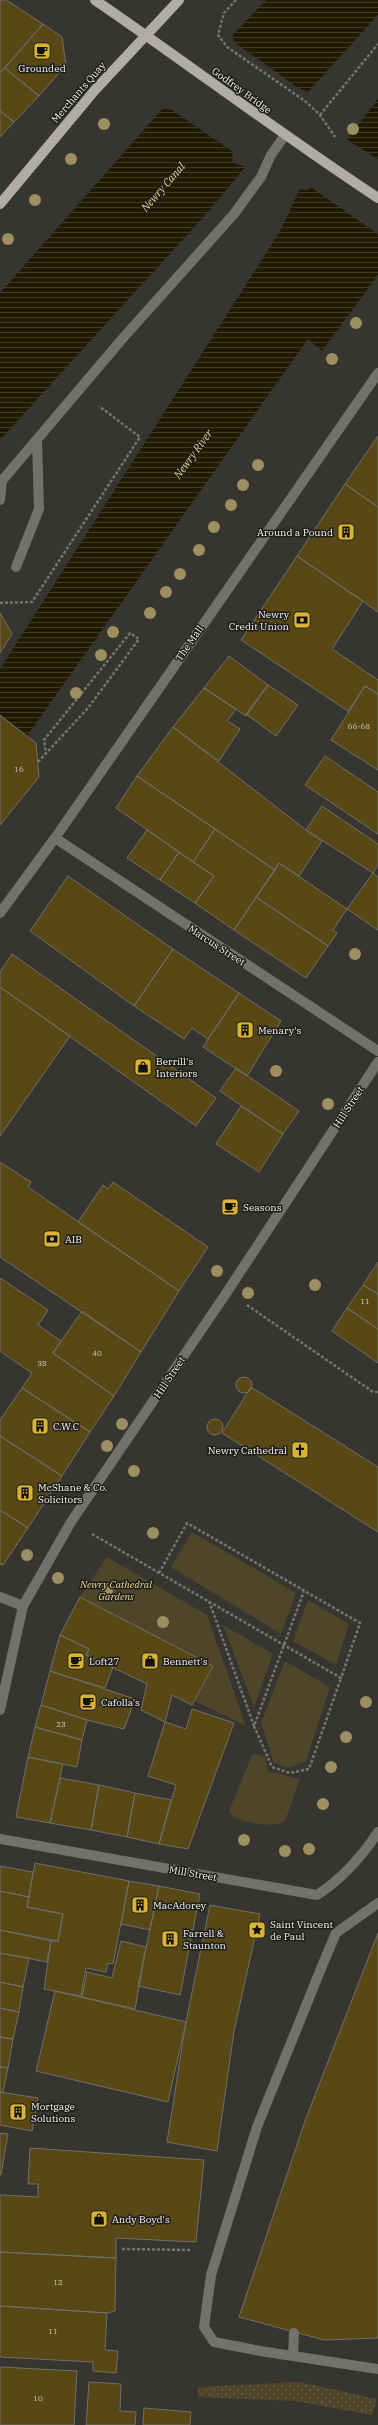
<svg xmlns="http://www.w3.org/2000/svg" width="378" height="2425" font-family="'IBM Plex Serif',serif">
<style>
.grass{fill:url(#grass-dots)}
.garden{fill:#4e452a}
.water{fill:url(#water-rules)}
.pier{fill:#37352f}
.building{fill:#574816;stroke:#716f68}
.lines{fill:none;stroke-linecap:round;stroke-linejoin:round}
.path{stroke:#76756f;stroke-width:2.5;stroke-dasharray:3 2;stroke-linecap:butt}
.minor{stroke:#72716e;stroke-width:10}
.major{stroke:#afada6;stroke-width:10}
.tree{fill:#9e8f62}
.labels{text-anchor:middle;stroke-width:3;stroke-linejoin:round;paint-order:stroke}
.number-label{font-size:8px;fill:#cec9ba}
.poi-label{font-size:10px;fill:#f5f4f0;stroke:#1e1d1a;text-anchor:start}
.street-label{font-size:10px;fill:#f5f4f0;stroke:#1e1d1a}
.park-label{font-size:10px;font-style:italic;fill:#f3d88c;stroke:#1e1d1a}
.water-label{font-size:11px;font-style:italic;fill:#f0d689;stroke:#1e1d1a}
</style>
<defs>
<pattern id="grass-dots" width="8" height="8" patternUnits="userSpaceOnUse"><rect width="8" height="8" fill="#4e452a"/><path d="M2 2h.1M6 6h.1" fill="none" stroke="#686049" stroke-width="1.8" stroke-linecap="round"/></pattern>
<pattern id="water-rules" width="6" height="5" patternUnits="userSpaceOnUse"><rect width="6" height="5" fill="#221902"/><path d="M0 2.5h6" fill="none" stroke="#433b27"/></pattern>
</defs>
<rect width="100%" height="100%" fill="#37352f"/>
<path class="grass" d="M299,2382L377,2399L372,2415L295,2401L198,2397V2387Z"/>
<path class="garden" d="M192,1532L296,1593L281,1634L171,1567Z
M107,1557L207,1615L246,1726L195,1701L213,1666L80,1597Z
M308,1600L349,1624L336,1665L293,1641Z
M223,1625L273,1654L254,1707Z
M285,1661L330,1687L306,1761L289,1768L274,1763L261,1723Z
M253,1753L265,1757L268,1771L300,1779L285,1821C278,1828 244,1823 236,1818C233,1817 231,1813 229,1811Z"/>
<path class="water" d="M266,0H378V15L308,92L207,213L0,440V293L157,115Z
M378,99V275L322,351L308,339L27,736L0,715V669L279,233L300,189L308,190Z"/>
<path class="pier" d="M232,33L234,42L297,87L310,93L247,168L232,162L233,152L172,110L160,108Z
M346,139L378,159V234L309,186Z"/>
<path class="building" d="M0,0H6L43,24L0,73Z
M43,24L62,37L66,65L39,96L5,68Z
M5,68L39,96L14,122L0,111V73Z
M0,111L14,122L0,137Z
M378,436V507L345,484Z
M345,484L378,507V612L297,556Z
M297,556L363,601L332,649L378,680V694L365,686L348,711L241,640Z
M0,613L12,634L0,653Z
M229,656L268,685L246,716L204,688Z
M268,685L298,705L276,736L246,714Z
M365,686L378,694V770L331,740Z
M204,688L236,709L227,721L240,729L219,761L173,727Z
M0,715L36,743L39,777L0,825Z
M173,727L306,830L322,841L299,876L279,863L275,870L137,776Z
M325,756L378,792V834L305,785Z
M137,776L215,829L193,862L116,808Z
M322,806L378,844V865L373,873L306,830Z
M215,829L275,870L234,930L195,903L214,876L193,862Z
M147,830L179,852L160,880L127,858Z
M179,852L214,876L195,903L160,880Z
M279,863L347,909L333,930L337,933L328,946L256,897Z
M373,873L378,877V930L347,909Z
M68,876L173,949L134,1006L30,931Z
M256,897L328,946L306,978L234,930Z
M173,949L239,993L208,1039L192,1028L184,1039L134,1006Z
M12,954L216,1098L196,1126L0,987V972Z
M0,987L70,1036L0,1136Z
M239,993L281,1021L247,1076L203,1047Z
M236,1068L299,1111L283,1134L220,1091Z
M241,1106L283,1134L259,1172L216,1144Z
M0,1162L31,1182L28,1187L179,1291L141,1352L0,1257Z
M113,1182L208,1247L179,1291L78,1222L103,1185L108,1189Z
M378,1262V1294L363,1285Z
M0,1278L48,1310L38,1325L61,1341L53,1353L114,1396L90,1432L22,1388L32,1373L0,1351Z
M363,1285L378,1294V1329L347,1308Z
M347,1308L378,1329V1363L332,1331Z
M82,1311L141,1352L114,1396L53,1353Z
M236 1385a8 8 0 1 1 16 0a8 8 0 1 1-16 0Z
M251,1387L378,1467V1532L222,1433Z
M22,1388L90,1432L62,1476L0,1436V1420Z
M207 1427a8 8 0 1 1 16 0a8 8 0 1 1-16 0Z
M0,1436L62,1476L28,1528L0,1510Z
M0,1510L28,1528L3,1565L0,1564Z
M80,1597L213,1666L192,1705L172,1695L165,1722L141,1710L147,1684L86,1655L89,1649L60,1635Z
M60,1635L89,1649L86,1655L113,1667L105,1688L50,1671Z
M50,1671L135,1699L124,1729L87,1720L41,1705Z
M41,1705L87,1720L82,1740L35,1727Z
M192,1709L234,1723L188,1849L159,1844L176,1785L148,1776L165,1722L186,1729Z
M35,1727L82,1740L77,1767L28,1757Z
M28,1757L63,1764L50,1823L16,1817Z
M60,1778L99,1785L91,1830L50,1823Z
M99,1785L135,1793L127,1837L91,1830Z
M135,1793L171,1800L159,1844L127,1837Z
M35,1863L129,1881L113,1964L108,1963L106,1972L86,1968L81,1996L44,1989L51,1941H58L63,1914L27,1907Z
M0,1866L33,1872L29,1897L0,1891Z
M129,1881L159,1886L150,1930L121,1924Z
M159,1886L200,1894L180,1995L138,1986Z
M0,1891L29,1897L27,1907L63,1914L58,1941L0,1930Z
M210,1905L260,1914L234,2031L217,2151L167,2142L186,2022Z
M0,1930L51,1941L47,1962L0,1953Z
M378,1933V2338L324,2340L239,2317L305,2121Z
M121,1941L146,1947L135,2009L82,1997L87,1972L112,1978Z
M0,1953L29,1958L23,1987L0,1982Z
M0,1982L23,1987L19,2012L0,2008Z
M55,1991L186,2022L168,2102L36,2071Z
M0,2008L19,2012L13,2039L0,2037Z
M0,2037L13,2039L8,2068L0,2067Z
M0,2067L8,2068L3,2092H0Z
M0,2092L38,2098L32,2131L0,2125Z
M0,2133L8,2134L1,2175H0Z
M30,2148L204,2160L196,2242L116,2238V2258L0,2252V2195L38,2197V2184H28Z
M0,2252L116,2258L115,2311L107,2313L0,2306Z
M0,2306L107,2313L105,2350L118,2351L116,2373L93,2371V2362L0,2357Z
M0,2367L77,2371L74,2425H0Z
M89,2382L121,2384L120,2411L136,2412L135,2425H86Z
M144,2408L191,2412L190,2425H143Z"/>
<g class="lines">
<path class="path" d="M236,0L224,13L218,35L227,47L305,101L320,115L335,137
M320,115L378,44
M0,603L32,602L140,437L99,406
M38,762L88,708L139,639L130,633L44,740L46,753
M247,1305L373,1392H378
M92,1534L341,1678L360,1623L187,1523L159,1573
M209,1601L254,1726L304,1591
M254,1726L272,1767L290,1773L309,1769L341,1678
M122,2249L192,2250"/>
<path class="minor" d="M0,483L123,338L234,214L261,177L271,155L285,135
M0,500L2,481
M16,567L39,509L37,441
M55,838L378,1051
M0,913L55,838L378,373
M0,1597L23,1606
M0,1710L23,1606L71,1522L227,1292L378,1062
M0,1839L317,1895C343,1878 361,1858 378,1832
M378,1903L336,1933L322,1966L257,2127L211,2275L204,2327L214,2342L260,2351L378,2369
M293,2356L294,2333"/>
<path class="major" d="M95,0C190,65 282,135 378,198
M0,204L95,90L179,0"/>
</g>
<g class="tree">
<circle cx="104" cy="124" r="6"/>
<circle cx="353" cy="129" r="6"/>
<circle cx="71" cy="159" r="6"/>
<circle cx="35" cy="200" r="6"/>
<circle cx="8" cy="239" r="6"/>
<circle cx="356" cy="323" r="6"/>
<circle cx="332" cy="359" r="6"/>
<circle cx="258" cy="465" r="6"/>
<circle cx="243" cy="485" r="6"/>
<circle cx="231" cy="505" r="6"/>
<circle cx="214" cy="527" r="6"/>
<circle cx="199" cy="550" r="6"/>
<circle cx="180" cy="574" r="6"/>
<circle cx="166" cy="592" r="6"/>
<circle cx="150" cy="613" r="6"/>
<circle cx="113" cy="632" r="6"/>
<circle cx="101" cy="655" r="6"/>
<circle cx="76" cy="693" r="6"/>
<circle cx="355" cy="954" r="6"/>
<circle cx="276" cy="1071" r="6"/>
<circle cx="328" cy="1104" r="6"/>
<circle cx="217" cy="1271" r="6"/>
<circle cx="315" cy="1285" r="6"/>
<circle cx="248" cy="1293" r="6"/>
<circle cx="122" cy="1424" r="6"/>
<circle cx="107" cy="1446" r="6"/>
<circle cx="134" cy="1471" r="6"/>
<circle cx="153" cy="1533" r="6"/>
<circle cx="27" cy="1555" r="6"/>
<circle cx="58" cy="1578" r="6"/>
<circle cx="107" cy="1590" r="6"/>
<circle cx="163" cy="1622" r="6"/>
<circle cx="366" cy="1702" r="6"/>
<circle cx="346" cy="1737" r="6"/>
<circle cx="331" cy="1767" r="6"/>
<circle cx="323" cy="1804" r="6"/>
<circle cx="244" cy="1840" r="6"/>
<circle cx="309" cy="1849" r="6"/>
<circle cx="285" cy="1851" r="6"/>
</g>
<defs>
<g id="cafe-square" transform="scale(0.9)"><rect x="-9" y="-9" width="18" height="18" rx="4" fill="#d9b334" stroke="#1e1d1a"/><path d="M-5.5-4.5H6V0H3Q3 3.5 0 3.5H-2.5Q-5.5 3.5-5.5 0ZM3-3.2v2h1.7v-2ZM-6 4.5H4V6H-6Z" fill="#111"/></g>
<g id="building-square" transform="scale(0.9)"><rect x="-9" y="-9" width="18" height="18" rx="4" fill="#d9b334" stroke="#1e1d1a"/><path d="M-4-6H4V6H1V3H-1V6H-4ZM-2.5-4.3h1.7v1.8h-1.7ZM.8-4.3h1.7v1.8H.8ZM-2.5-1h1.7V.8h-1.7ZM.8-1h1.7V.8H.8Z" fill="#111"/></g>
<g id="bank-square" transform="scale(0.9)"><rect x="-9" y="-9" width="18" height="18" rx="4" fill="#d9b334" stroke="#1e1d1a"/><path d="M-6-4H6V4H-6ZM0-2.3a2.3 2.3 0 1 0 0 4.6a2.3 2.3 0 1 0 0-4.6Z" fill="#111"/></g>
<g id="shop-square" transform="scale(0.9)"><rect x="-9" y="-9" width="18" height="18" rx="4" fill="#d9b334" stroke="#1e1d1a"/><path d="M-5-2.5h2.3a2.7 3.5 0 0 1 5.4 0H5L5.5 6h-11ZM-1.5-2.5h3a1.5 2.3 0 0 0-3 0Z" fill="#111"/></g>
<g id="church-square" transform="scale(0.9)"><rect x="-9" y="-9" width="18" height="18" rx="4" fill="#d9b334" stroke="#1e1d1a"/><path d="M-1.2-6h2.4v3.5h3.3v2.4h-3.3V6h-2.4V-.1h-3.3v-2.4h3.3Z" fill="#111"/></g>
<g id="sight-square" transform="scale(0.9)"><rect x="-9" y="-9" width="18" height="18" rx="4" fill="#d9b334" stroke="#1e1d1a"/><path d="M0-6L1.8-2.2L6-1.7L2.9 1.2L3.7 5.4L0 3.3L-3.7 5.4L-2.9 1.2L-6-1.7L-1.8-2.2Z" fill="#111"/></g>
</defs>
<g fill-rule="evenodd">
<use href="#cafe-square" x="42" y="51"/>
<use href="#building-square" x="346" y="532"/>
<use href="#bank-square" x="302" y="620"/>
<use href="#building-square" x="245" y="1030"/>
<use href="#shop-square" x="143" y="1067"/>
<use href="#cafe-square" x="230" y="1207"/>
<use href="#bank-square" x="52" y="1239"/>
<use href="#building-square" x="40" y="1426"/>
<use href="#church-square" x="300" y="1450"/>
<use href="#building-square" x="25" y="1493"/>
<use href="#cafe-square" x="76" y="1661"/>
<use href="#shop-square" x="150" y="1661"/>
<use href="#cafe-square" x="88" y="1702"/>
<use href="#building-square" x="140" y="1905"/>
<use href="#sight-square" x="257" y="1930"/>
<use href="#building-square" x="170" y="1939"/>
<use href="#building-square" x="18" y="2112"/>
<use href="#shop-square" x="99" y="2219"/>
</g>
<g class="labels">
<g class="number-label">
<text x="359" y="729">66-68</text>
<text x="19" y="772">16</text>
<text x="365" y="1304">11</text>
<text x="97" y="1356">40</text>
<text x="42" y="1366">38</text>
<text x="61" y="1727">23</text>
<text x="58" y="2285">12</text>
<text x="53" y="2334">11</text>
<text x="38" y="2401">10</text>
</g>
<g class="poi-label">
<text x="42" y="72" text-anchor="middle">Grounded</text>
<text x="333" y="536" text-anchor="end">Around a Pound</text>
<text x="289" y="618" text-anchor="end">Newry<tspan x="289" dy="12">Credit Union</tspan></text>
<text x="258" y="1034">Menary's</text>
<text x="156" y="1065">Berrill's<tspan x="156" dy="12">Interiors</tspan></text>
<text x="243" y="1211">Seasons</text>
<text x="65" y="1243">AIB</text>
<text x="53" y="1430">C.W.C</text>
<text x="287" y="1454" text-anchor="end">Newry Cathedral</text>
<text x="38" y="1491">McShane &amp; Co.<tspan x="38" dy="12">Solicitors</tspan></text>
<text x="89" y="1665">Loft27</text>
<text x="163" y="1665">Bennett's</text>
<text x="101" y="1706">Cafolla's</text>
<text x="153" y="1909">MacAdorey</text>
<text x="270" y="1928">Saint Vincent<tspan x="270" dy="12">de Paul</tspan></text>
<text x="183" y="1937">Farrell &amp;<tspan x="183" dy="12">Staunton</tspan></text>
<text x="31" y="2110">Mortgage<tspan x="31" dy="12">Solutions</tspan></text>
<text x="112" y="2223">Andy Boyd's</text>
</g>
<g class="street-label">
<text transform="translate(242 90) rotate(36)" y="4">Godfrey Bridge</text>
<text transform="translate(78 92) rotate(-49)" y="4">Merchants Quay</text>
<text transform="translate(189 643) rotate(-55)" y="4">The Mall</text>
<text transform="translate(217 945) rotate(33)" y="4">Marcus Street</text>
<text transform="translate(348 1107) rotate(-57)" y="4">Hill Street</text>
<text transform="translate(169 1377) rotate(-56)" y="4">Hill Street</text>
<text transform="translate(193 1873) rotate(10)" y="4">Mill Street</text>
</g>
<g class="park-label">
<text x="116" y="1588">Newry Cathedral<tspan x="116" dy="12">Gardens</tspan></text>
</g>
<g class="water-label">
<text transform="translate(163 187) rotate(-49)" y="4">Newry Canal</text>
<text transform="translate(193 454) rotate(-54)" y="4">Newry River</text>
</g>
</g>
</svg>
